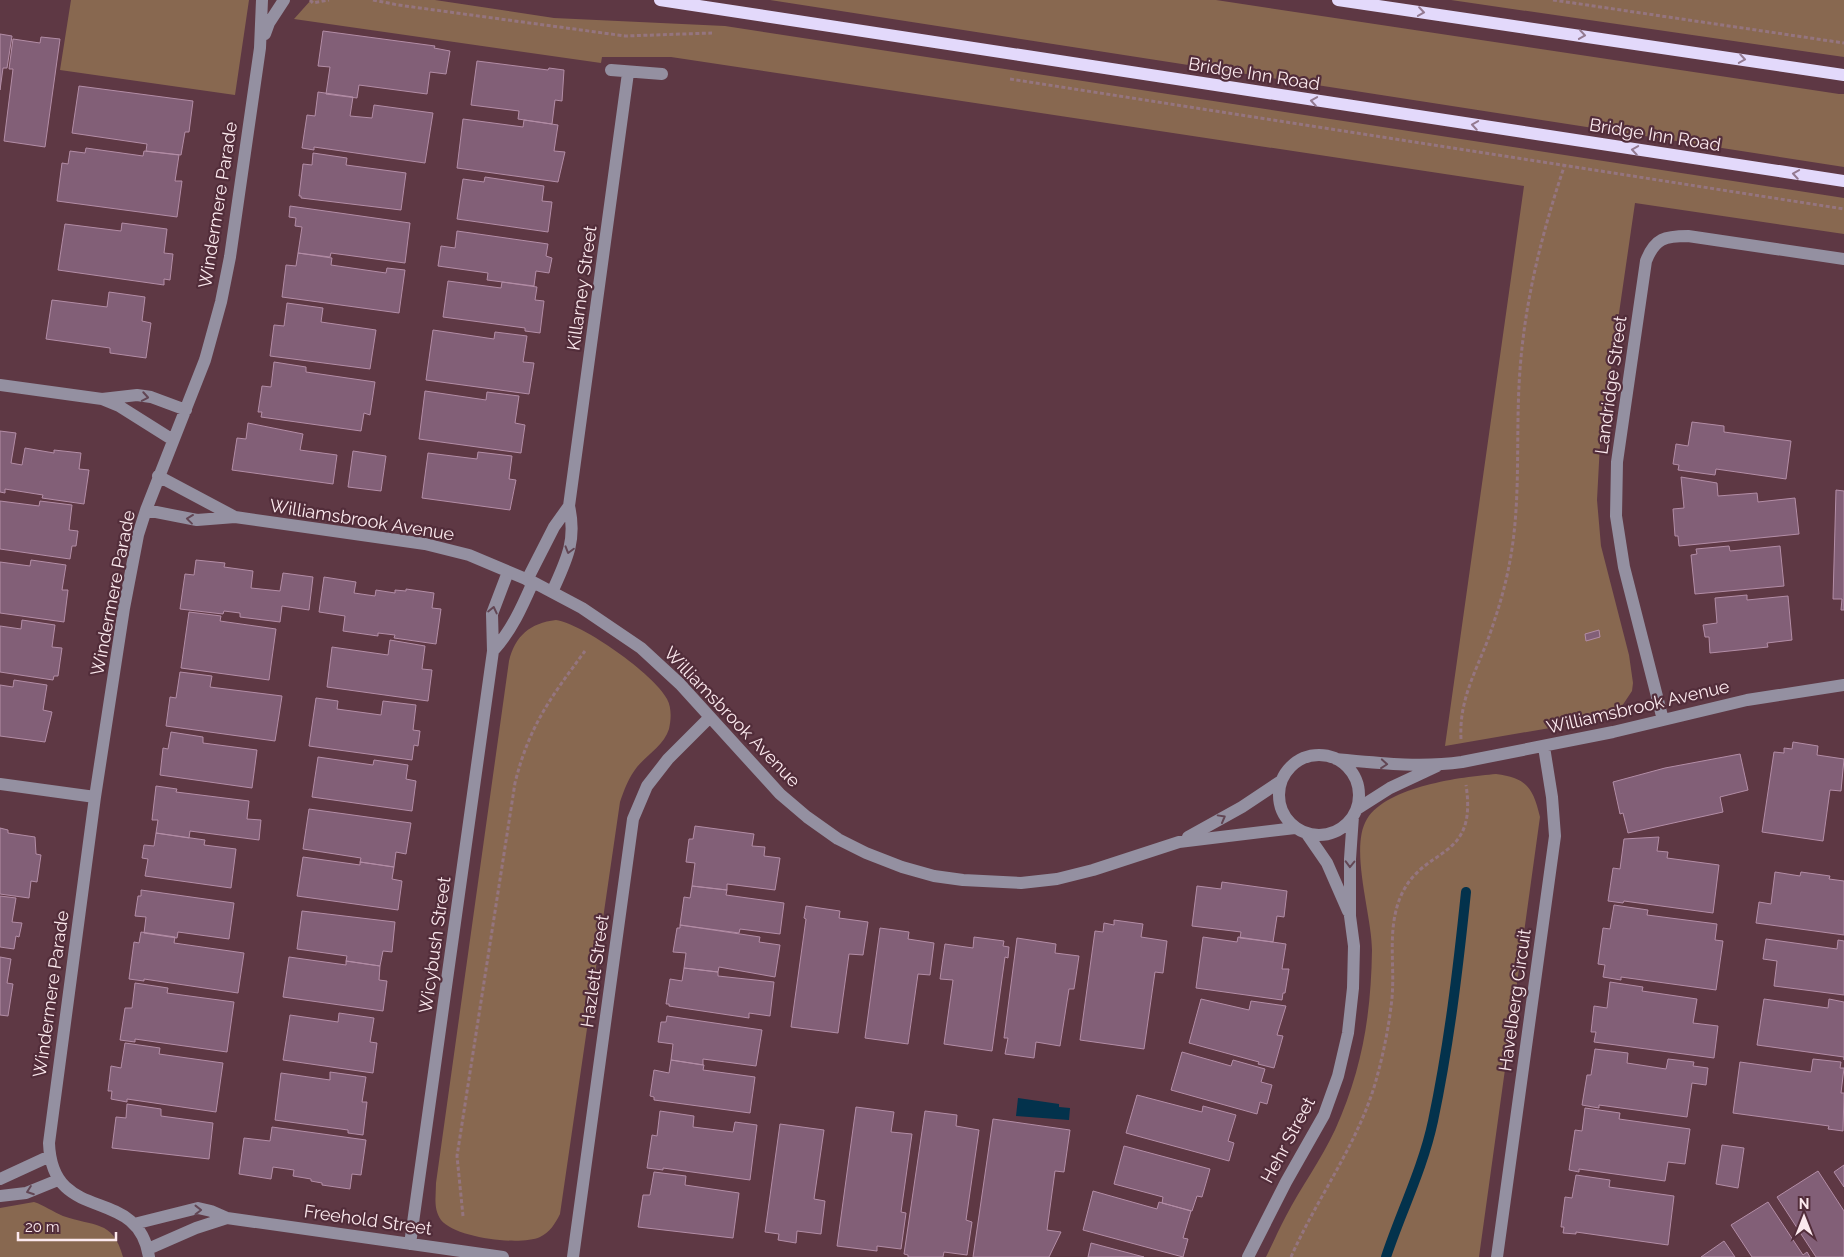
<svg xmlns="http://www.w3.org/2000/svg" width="1844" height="1257" font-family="Raleway,sans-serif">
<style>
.green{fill:#886850}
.water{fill:#03324c}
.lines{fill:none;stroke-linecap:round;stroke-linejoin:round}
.stream{stroke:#03324c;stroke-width:10}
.building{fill:#825f77;stroke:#b38da6}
.path{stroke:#95757f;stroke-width:3;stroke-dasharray:4 2.5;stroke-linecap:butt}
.minor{stroke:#9490a1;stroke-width:12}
.major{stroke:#e3d9fb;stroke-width:12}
.oneway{stroke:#937a91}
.oneway2{stroke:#624654}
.labels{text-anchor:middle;stroke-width:4.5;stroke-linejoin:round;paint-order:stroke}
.street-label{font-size:18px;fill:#fce9ee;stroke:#522d3a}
</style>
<rect width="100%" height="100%" fill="#5e3844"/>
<path class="green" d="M71,0H249L235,95L60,70Z
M311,0H435L554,18L725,26L1844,198V234L1635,203L1600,444L1597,500L1601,546L1629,655L1633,683L1632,691L1620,709L1596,720L1445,746L1524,186L671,57H602L601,63L294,19Z
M770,0H1216L1839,94H1844V167Z
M1451,0H1844V57Z
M556,620C583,624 654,674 667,699C672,708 671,720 669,729C664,745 647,755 637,767C629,777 624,790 620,802L560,1214C555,1224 550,1232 540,1237C520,1246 455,1238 441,1220C433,1209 436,1196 436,1183L509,661C515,636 530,623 556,620Z
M1496,774C1527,778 1533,788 1540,817L1479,1257H1266C1273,1243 1279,1229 1286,1216C1301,1187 1321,1160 1335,1130C1362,1070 1371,1016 1372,950C1372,915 1349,848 1367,819C1388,786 1461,777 1496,774Z
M34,1202C44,1205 53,1212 63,1216C93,1227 113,1219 123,1257H0V1208Z"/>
<path class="water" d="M1018,1098L1059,1104V1107L1070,1108L1069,1120L1016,1116Z"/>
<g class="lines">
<path class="stream" d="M1386,1257C1401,1212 1423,1168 1433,1121C1449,1045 1458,969 1466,892"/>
</g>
<path class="building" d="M323,31L435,46L434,48L450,51L446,74L430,72L427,94L359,85L357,98L326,94L330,67L318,66Z
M0,34L12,36L7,68H3L0,90Z
M41,37L60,39L45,147L4,141L13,69H9L13,39L40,43Z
M477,61L548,70L549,68L564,70L562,101L555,100L552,124L518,119L519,111L471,105Z
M79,86L193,101L189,132H185L181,155L146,151L147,144L72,133Z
M318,92L353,97L350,116L372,118L374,105L433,113L425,163L314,147V150L302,148L307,115L315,116Z
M463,119L523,127L524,120L558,125L554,151L565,152L558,182L457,168Z
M86,148L143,156L144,151L179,155L175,181H182L177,217L57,201L62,163L68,164L70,151L85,153Z
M313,153L347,158L346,165L406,173L401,210L301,198V196H299L303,164L312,165Z
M485,177L544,186L542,201L552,202L548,232L457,219L463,179L484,182Z
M290,206L410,223L405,263L331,253L330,257L298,253L302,227L295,226L296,218L289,217Z
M122,223L167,229L164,253L173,254L170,280L164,279V285L58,270L65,224L121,231Z
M457,231L548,244L546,256L552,258L549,273L536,271L534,286L487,280L488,273L438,266L441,246L455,248Z
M298,253L332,258L331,265L386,273L387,268L405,270L399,313L282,297L286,265L296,266Z
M448,281L501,288L502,282L537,287L535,300L544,301L540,333L525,331V328L443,317Z
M109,292L145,297L142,321L151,323L146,358L110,353V348L46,339L52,300L107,307Z
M287,303L323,308L321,322L376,330L370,369L270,356L274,325L284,326Z
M433,330L494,339L495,332L527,336L523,362L534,363L529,394L426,380Z
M274,362L306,367V372L375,382L370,415L364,413L361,431L261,417L262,412H258L262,386L271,387Z
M425,391L486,400L487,392L519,396L515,423L525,425L521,453L419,439Z
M1692,422L1724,426V432L1791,441L1786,479L1716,469L1715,475L1678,470L1679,465L1673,464L1676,444L1688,446Z
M248,423L303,434L300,450L337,455L333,484L232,470L237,438L246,439Z
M0,431L16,433L11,463L22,465L25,448L54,453V450L81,453L79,469L89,470L84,504L42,498L43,495L5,489V493L0,492Z
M353,451L386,456L381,491L348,487Z
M478,452L512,456L509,479L516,480L510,510L422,498L428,453L477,459Z
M1681,477L1717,483L1718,496L1757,493L1758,502L1795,498L1799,534L1679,546L1678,536H1675L1673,509L1684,508Z
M1836,490L1844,491V610H1841L1842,599H1833Z
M0,501L39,506L40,501L72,505L69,530L78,531L76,546H72L70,559L0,549Z
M1729,546L1730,551L1780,546L1784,586L1695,594L1691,555L1697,554L1696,549Z
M31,560L66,565L62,590H68L64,622L0,613V562L30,566Z
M196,560L225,563L224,567L253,571L251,588L280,591L283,573L313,577L309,610L282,606L280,622L240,617V613L224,611L223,614L180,609L185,574L194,575Z
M324,577L356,582L354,593L375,596L376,590L395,593V590L406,591V589L434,593L432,608L441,609L436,644L394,638L395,635L378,633V636L343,631L345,616L319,612Z
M1747,595V600L1788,596L1792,640L1767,643L1768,647L1710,653L1709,637H1705L1703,625L1717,623L1715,598Z
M189,612L221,616L220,621L276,629L269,680L181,668Z
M22,620L55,625L52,647L62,648L58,676H54L53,680L0,672V626L21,629Z
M1599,630L1600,637L1586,641L1585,634Z
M390,640L425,646L422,669L432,670L428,701L327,687L332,647L388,655Z
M180,672L212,676L210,687L282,696L275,741L166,726L170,697L176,698Z
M14,680L47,685L43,710L52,712L45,742L0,736V685L13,687Z
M316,698L338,701L337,709L381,715L383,701L416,705L413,730L420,731L418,746L414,745L412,760L309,746Z
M171,732L203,737V743L257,750L252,788L160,775L163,748L168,749Z
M1793,742L1818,746L1817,755L1844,759L1841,791L1830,790L1823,841L1762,832L1774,752L1784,753V748L1792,749Z
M1740,754L1748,790L1720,797L1723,812L1628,833L1623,813L1620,814L1613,782L1665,768Z
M318,757L373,765L374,760L408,765L406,779L416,781L412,811L312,797Z
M156,786L177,789L176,792L249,801L247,819L261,820L259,840L190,831L189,838L156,833L158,820H152Z
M309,809L411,823L406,854L396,852L394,867L360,862L361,858L303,849Z
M695,826L754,834L752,846L765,847L764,856L780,858L775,890L727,884V890L692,886L695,863L686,862L689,839H693Z
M0,828L8,830V833L35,837L36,854L41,855L37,882L31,881L29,898L0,894Z
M156,833L205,840L204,845L236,849L231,888L145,876L148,859L142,858L144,845L154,846Z
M1659,837L1657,851L1668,852L1667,858L1719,865L1713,913L1624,901L1623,903L1608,901L1613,868L1620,869L1624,839Z
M303,857L360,865V862L394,867L392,879L402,881L398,910L297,896Z
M1775,872L1800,876L1801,872L1830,876L1829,879L1844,881V935L1756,923L1759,902L1771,904Z
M1222,882L1287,891L1284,917L1277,916L1273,942L1240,938L1241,932L1192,926L1197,886L1221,889Z
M692,886L727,890L726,895L784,903L780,934L740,929L739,933L680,925L684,897L690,898Z
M141,890L234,903L229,939L178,932L177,938L144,933L146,917L135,916L138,896H141Z
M0,896L16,898L12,922L22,923L19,937L16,936L14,949L0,947Z
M1614,905L1648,910L1647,915L1717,924L1715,940L1723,941L1716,990L1621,977V980L1603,977L1605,965L1598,964L1603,928L1610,929Z
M806,906L840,911L839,918L868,922L863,955L849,954L838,1033L791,1027L806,919L804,918Z
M302,911L395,922L392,952L383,951L380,966L346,961L347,956L297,949Z
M1114,920L1143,924L1141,937L1167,941L1163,973L1155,972L1144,1049L1080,1040L1095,931L1103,932L1104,923L1114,925Z
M680,925L760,937L759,942L780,945L775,977L719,967L718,972L684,968L686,953L673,952L677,928H680Z
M880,928L909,932L908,939L934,943L930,975L918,974L908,1044L865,1038Z
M141,932L175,937L174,943L244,953L238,993L144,979V981L129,979L134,942L139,943Z
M974,937L1004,941L1003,946L1009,947L1008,958L1005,957L992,1051L944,1044L953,980L940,979L945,944L973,948Z
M1203,937L1237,942L1238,937L1286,944L1282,969H1289L1285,993H1283L1282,1000L1196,988Z
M1017,938L1056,944L1055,953L1079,956L1074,989H1069L1060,1046L1036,1042L1034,1058L1005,1054L1008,1038H1004Z
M1766,939L1837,949L1838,940L1844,941V995L1774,986L1777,961L1763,959Z
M0,957L11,959L7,983L13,984L8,1016L0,1015Z
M289,957L346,965V961L380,966L379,980L387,981L383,1011L283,997Z
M684,968L718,972V976L774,982L770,1016L749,1013V1018L669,1006V1004H666L670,979L682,981Z
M1610,982L1643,987L1642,991L1697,999L1693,1023L1718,1026L1714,1058L1594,1042L1596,1032H1591L1594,1006L1607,1008Z
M135,983L168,988L167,993L234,1002L227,1052L135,1039V1042L120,1040L125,1008H132Z
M1201,999L1249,1010L1251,1001L1286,1006L1277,1035L1283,1036L1274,1068L1258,1064L1259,1062L1189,1043Z
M1764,999L1828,1008L1829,999L1844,1002V1060V1057L1757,1045Z
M339,1013L374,1018L370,1042L377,1043L373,1073L283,1060L290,1015L338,1022Z
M667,1016L762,1030L756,1066L703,1059V1065L671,1060L673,1044L658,1042L661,1022H666Z
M125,1043L160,1048L159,1054L223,1063L216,1112L127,1099V1102L111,1099L112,1091H108L111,1066L121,1068Z
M1595,1049L1628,1053L1627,1063L1666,1069L1668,1059L1694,1062L1693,1066L1708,1068L1706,1085L1692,1083L1687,1117L1599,1105V1108L1582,1105L1587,1075H1591Z
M1182,1052L1231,1066L1233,1060L1265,1069L1261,1082L1272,1085L1267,1104L1260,1102L1257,1114L1171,1090Z
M1813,1059L1841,1062L1840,1068H1844L1841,1093H1844L1843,1131L1828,1129L1829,1126L1733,1113L1740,1062L1811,1072Z
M671,1060L704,1065L703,1070L755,1077L750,1113L654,1100V1097L650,1096L654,1070L669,1073Z
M330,1072L366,1077L362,1102H367L363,1135L348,1133V1130L275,1120L281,1073L330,1080Z
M1137,1095L1202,1112L1203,1106L1236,1115L1228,1141L1234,1143L1229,1161L1126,1133Z
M127,1104L161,1109V1116L213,1123L209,1159L112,1148L116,1117L126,1118Z
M856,1107L894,1112L891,1132L912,1134L901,1212L906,1213L901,1249L877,1246V1251L837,1246Z
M1585,1108L1620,1113L1619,1119L1690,1129L1685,1164L1668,1162L1665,1181L1579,1169V1172L1569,1170L1575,1130L1582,1131Z
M660,1111L694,1116L693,1127L733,1132L735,1122L757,1125L750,1180L663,1168V1170L647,1168L652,1135L657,1136Z
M925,1111L957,1115L956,1126L979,1130L966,1220L972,1222L967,1255L944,1252L943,1257H908V1255L904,1254Z
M993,1119L1070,1130L1064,1172L1055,1171L1047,1230L1061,1232L1049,1257H973Z
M780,1124L824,1130L814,1199L825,1201L821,1234L797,1231L796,1243L778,1240L779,1234L765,1232Z
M272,1127L366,1140L361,1175L352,1174L350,1189L322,1185V1183L311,1181V1179L293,1176L294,1170L273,1167L271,1179L239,1174L244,1138L270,1141Z
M1722,1145L1744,1148L1738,1188L1716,1184Z
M1124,1146L1210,1169L1202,1197L1197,1196L1192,1211L1162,1203L1163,1197L1114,1184Z
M1844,1165V1187L1834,1172Z
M1818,1171L1844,1211V1257H1816L1777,1197Z
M654,1172L686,1176L685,1185L739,1193L733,1238L638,1227L643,1195H650Z
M1576,1175L1610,1180L1609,1187L1674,1196L1668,1245L1576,1232V1234L1563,1233L1564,1227H1561L1565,1197L1572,1198Z
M1093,1191L1157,1209L1159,1202L1191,1211L1183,1238L1188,1239L1183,1257L1083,1230Z
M1768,1202L1803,1255L1807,1252L1810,1257H1752L1731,1225Z
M1724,1241L1735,1257H1701Z
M1091,1243L1144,1257H1088Z"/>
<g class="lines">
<path class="path" d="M310,0L313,3L329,0
M373,0L398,5L625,36L712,33
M1553,0L1844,43
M1010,79L1844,209
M1461,739C1459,702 1474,675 1487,642C1496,617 1504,592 1509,566C1522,501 1515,435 1520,370C1525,300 1542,233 1564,167
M463,1216L457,1156L515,783C529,726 551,697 585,651
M1291,1257C1317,1198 1357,1145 1375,1084C1383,1056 1389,1027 1392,998C1395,964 1387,931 1400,898C1422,844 1478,864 1466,785"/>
<path class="minor" d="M265,34L269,23L284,0
M611,70L662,74
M0,385L102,399L137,395L151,397L186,410
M102,399L119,406L173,440
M158,476L235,517
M146,510L197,520L235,517L425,544L469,555L533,582L582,608L641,648L680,684L780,794L807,817L838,839L866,853L902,867L934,876L963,880L1021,883L1057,879L1093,870L1179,842L1295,828
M527,580L554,527L569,506
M552,592C566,561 577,541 569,506L628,73
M493,651C512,630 522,607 533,582
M1663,720L1624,567L1616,516L1617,462L1646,261C1655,238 1665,236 1688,236L1844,259
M1279 795a40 40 0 1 1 80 0a40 40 0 1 1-80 0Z
M1336,759C1378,763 1420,768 1462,762L1613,732L1747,700L1844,685
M0,784L95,797
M1357,809L1390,788L1437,766
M1307,834L1327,863L1348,911
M1188,837L1242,807L1281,781
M0,1179L50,1156
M0,1196L26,1193L58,1180
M134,1224L198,1208L211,1211L227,1218L503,1257
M410,1244L493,651L492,614L508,572
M148,1249L196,1228L227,1218
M149,1257C138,1183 52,1227 49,1143L95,797L124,608L138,535L146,510L205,360L221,302L230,257L260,48L262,0
M573,1257L633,819L647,786L668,759L710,717
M1248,1257L1286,1182L1324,1115L1338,1076L1348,1033L1353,988L1354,946L1350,916V859L1353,816
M1497,1257L1555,836L1552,797L1544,747"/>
<path class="major" d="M660,0L1844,181
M1338,0L1844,75"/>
</g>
<defs><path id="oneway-chevron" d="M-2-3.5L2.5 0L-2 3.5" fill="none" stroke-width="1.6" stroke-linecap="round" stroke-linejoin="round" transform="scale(1.25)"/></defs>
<g class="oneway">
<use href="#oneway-chevron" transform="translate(1421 12) rotate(8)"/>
<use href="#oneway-chevron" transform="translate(1582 35) rotate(8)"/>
<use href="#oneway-chevron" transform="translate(1742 59) rotate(9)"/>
<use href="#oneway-chevron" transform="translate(1314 101) rotate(-171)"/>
<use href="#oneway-chevron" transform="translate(1475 125) rotate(-171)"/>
<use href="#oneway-chevron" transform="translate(1635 150) rotate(-171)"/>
<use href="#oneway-chevron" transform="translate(1796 174) rotate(-171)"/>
</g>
<g class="oneway2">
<use href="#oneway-chevron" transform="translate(145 397) rotate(10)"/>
<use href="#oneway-chevron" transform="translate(190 519) rotate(-173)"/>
<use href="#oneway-chevron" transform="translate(569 550) rotate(106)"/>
<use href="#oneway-chevron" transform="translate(493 610) rotate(-77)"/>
<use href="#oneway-chevron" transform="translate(1384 764) rotate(5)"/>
<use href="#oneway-chevron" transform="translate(1222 818) rotate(-29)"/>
<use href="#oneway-chevron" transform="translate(1350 864) rotate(91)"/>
<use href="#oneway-chevron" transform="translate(30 1191) rotate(160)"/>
<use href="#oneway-chevron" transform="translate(198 1210)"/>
</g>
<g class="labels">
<g class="street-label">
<text transform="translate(1254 74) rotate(9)" y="6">Bridge Inn Road</text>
<text transform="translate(1655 135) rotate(9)" y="6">Bridge Inn Road</text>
<text transform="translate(218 205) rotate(-81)" y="6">Windermere Parade</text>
<text transform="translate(582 288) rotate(-82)" y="6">Killarney Street</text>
<text transform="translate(1611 385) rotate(-82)" y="6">Landridge Street</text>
<text transform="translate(362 520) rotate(9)" y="6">Williamsbrook Avenue</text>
<text transform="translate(113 593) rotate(-79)" y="6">Windermere Parade</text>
<text transform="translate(1638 707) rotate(-13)" y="6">Williamsbrook Avenue</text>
<text transform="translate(732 717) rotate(46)" y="6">Williamsbrook Avenue</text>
<text transform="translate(435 945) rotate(-82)" y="6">Wicybush Street</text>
<text transform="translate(595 971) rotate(-82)" y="6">Hazlett Street</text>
<text transform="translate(51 994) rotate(-82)" y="6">Windermere Parade</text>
<text transform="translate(1515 1000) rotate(-82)" y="6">Havelberg Circuit</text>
<text transform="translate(1288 1140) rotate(-62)" y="6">Hehr Street</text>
<text transform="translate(368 1220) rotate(8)" y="6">Freehold Street</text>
</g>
</g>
<g transform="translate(1804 1217)" stroke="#522d3a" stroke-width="4" paint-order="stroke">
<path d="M0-4L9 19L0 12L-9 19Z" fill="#fce9ee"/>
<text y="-8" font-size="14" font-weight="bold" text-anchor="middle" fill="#fce9ee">N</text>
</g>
<path d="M18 1232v8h98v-8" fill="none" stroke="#fce9ee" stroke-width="2.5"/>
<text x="25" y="1232" font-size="15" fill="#fce9ee" stroke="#522d3a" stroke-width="4" paint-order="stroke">20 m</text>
</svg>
